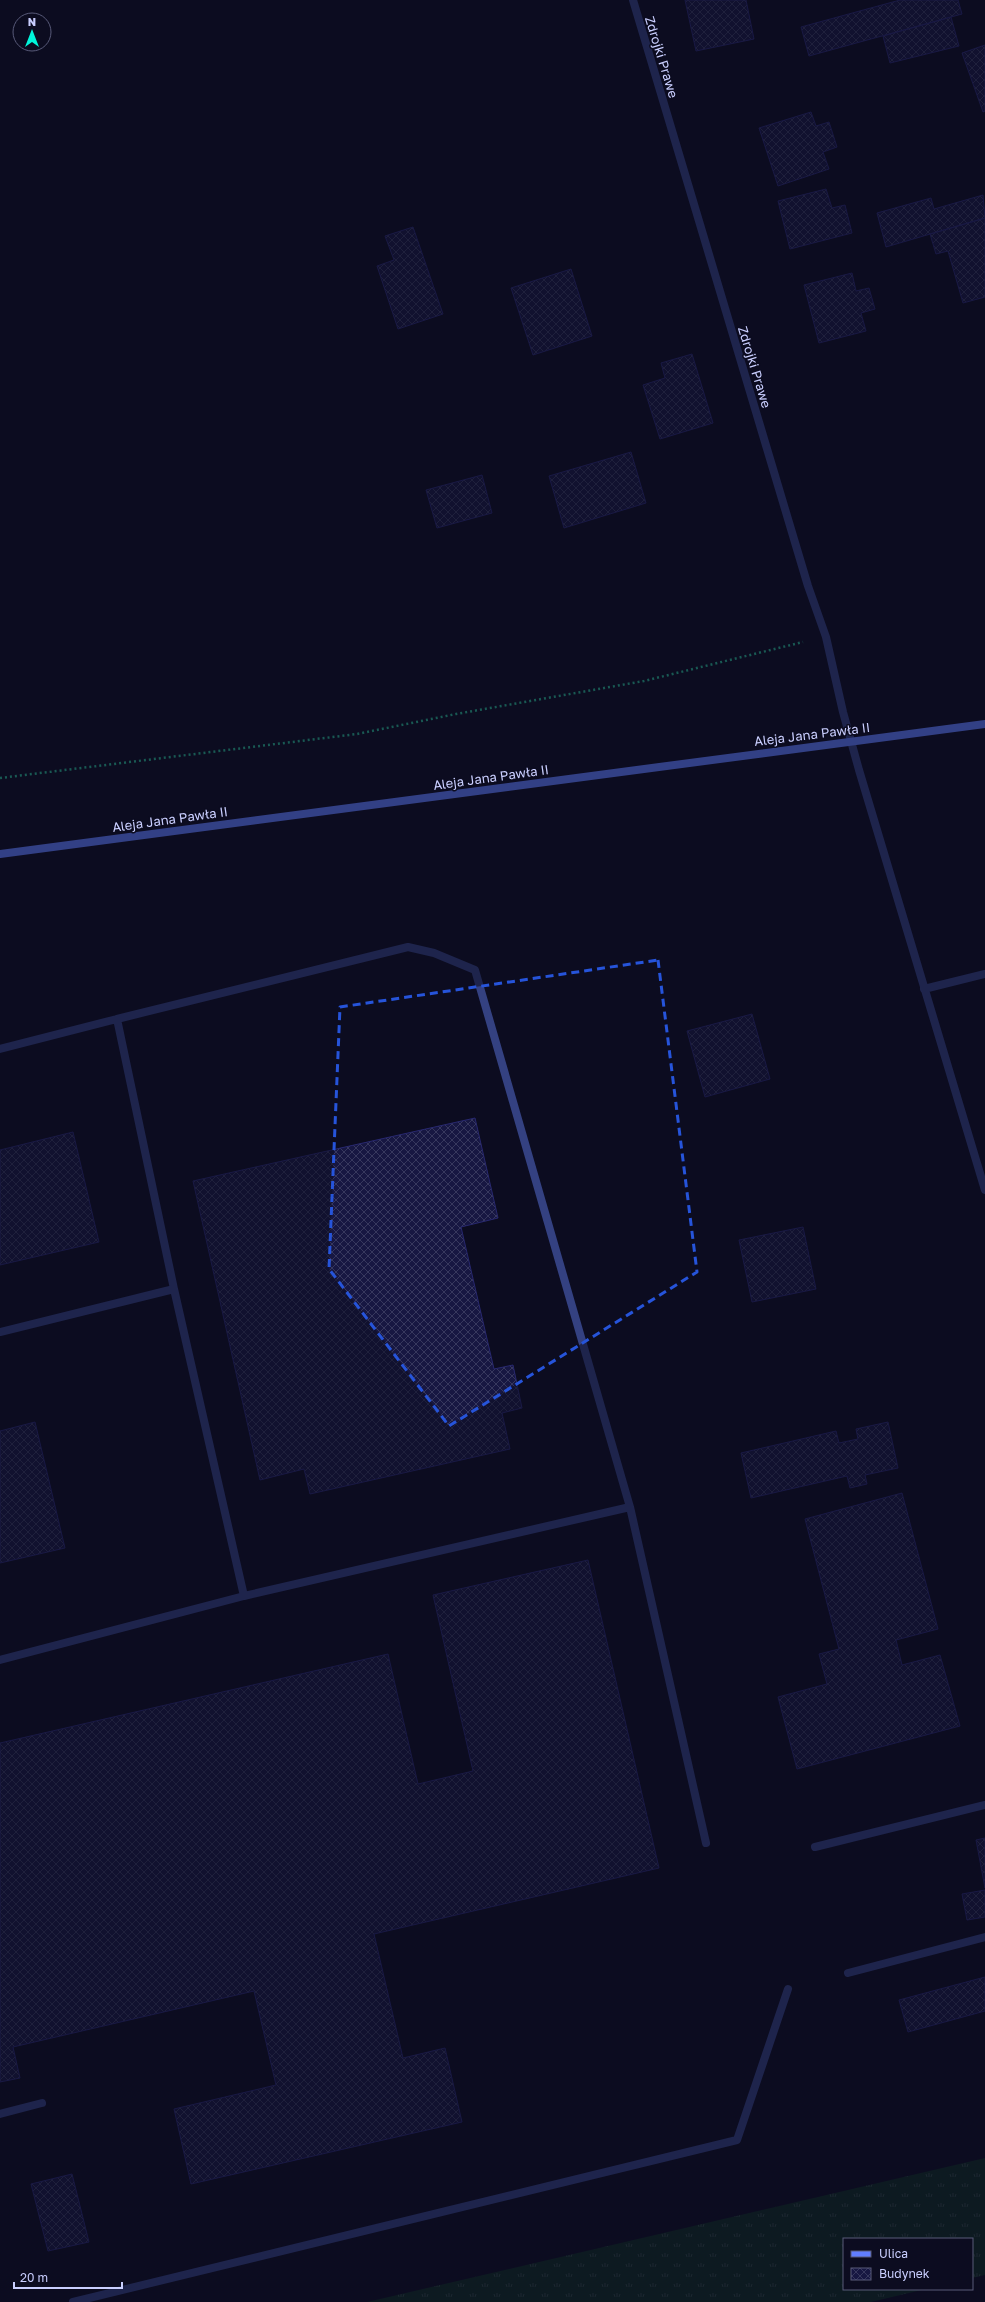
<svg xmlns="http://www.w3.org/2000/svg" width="985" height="2302" font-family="'Golos Text',sans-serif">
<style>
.grass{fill:url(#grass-tufts)}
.building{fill:url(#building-cross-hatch);stroke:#28286f}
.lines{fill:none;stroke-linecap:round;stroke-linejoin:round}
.path{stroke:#28b690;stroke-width:2.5;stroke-dasharray:2 3;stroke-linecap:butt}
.lane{stroke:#344181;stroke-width:8}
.street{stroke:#344181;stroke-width:8}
.secondary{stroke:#617eff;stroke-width:8}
.marked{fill:none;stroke:#2654da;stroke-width:3;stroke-dasharray:8 5;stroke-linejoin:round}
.labels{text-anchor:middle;stroke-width:3;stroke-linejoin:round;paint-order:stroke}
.street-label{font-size:13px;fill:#cacfff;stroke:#0c0c20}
</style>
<defs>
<pattern id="grass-tufts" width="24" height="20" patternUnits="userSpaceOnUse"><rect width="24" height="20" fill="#0e2a23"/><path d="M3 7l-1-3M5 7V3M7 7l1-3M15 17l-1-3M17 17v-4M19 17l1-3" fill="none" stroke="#304844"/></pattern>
<pattern id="building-cross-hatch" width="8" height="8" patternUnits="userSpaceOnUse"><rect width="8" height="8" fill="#171742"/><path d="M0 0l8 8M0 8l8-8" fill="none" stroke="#37385e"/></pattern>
</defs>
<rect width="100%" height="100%" fill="#0c0c20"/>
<path class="grass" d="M985,2158V2275L972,2278V2239H844V2289H926L871,2302H367Z"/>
<path class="building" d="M685,0H746L754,39L696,51Z
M900,0H958L962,14L809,56L801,27Z
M951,17L959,46L890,63L883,36Z
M985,45V111L983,112L962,53Z
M811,112L816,126L829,122L837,147L823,152L829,169L778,186L759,128Z
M826,189L832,208L845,205L852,233L790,249L778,201Z
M983,195L985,218L886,247L877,213L931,198L934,209Z
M985,218V297L963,303L948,251L936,254L930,234Z
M413,227L443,314L398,329L377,266L394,260L385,236Z
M571,269L592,336L533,355L511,288Z
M852,273L856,291L869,288L875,309L861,313L866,331L819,343L804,285Z
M692,354L713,423L660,439L643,385L665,378L661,363Z
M631,452L646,503L564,528L549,476Z
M482,475L492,513L437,528L426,490Z
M752,1014L770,1079L705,1097L687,1031Z
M475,1118L498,1218L461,1227L494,1369L513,1365L522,1408L502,1413L510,1449L310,1494L304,1469L260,1480L193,1181Z
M73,1132L99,1242L0,1265V1150Z
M803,1227L816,1289L752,1302L739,1240Z
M35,1422L65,1548L0,1563V1431Z
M888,1422L898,1468L865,1475L867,1484L850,1488L847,1476L751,1498L741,1453L836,1431L839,1443L858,1439L856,1429Z
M902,1493L938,1629L896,1640L902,1665L940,1655L960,1726L797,1769L778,1697L827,1684L819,1654L839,1649L805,1519Z
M588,1560L659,1868L374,1934L403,2058L445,2048L462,2122L191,2184L174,2109L276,2085L254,1991L13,2047L20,2078L0,2082V1743L388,1654L418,1784L473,1771L433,1595Z
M985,1838V1888L976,1840Z
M985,1890V1917L967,1920L962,1894Z
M985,1977V2011L908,2032L899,2000Z
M72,2174L89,2242L48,2251L31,2184Z"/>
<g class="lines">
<path class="path" d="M0,778L357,734L456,714L644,681L803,642"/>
<path class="lane" d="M0,1049L117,1019
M174,1289L117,1019L408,947L434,953L475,970L630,1507
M0,1332L174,1289L244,1596L630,1507L706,1843
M0,1660L244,1596
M815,1847L985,1805
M848,1973L985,1937
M0,2114L42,2103
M73,2302L737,2140L788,1989"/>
<path class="street" d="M633,0L808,586L826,637L843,712L859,770L985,1190
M924,989L985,974"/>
<path class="secondary" d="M0,854L985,724"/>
</g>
<path d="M0 0H985V2302H0ZM658,960L697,1272L449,1426L329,1269L340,1007Z" fill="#0c0c20" fill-opacity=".55" fill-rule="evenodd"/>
<path class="marked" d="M658,960L697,1272L449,1426L329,1269L340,1007Z"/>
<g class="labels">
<g class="street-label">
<text transform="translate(662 57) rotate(73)" y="5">Zdrojki Prawe</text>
<text transform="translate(755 367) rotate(73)" y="5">Zdrojki Prawe</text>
<text transform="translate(812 734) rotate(-7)" y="5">Aleja Jana Pawła II</text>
<text transform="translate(491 777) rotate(-8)" y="5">Aleja Jana Pawła II</text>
<text transform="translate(170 819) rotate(-8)" y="5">Aleja Jana Pawła II</text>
</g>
</g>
<rect x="843" y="2238" width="130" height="52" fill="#0c0c20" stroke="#585a79"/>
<rect x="851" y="2251" width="20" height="6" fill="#617eff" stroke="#585a79"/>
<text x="879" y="2258" font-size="12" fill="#cacfff">Ulica</text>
<rect x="851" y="2268" width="20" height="12" fill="url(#building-cross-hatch)" stroke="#585a79"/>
<text x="879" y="2278" font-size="12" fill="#cacfff">Budynek</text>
<g transform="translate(32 32)"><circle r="19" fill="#0c0c20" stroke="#585a79"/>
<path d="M0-3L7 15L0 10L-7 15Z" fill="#00f5db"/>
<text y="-6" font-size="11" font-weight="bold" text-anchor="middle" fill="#cacfff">N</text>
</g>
<path d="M14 2282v6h108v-6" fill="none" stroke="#cacfff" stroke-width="2"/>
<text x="20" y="2282" font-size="12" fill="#cacfff" stroke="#0c0c20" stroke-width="3" paint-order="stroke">20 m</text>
</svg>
